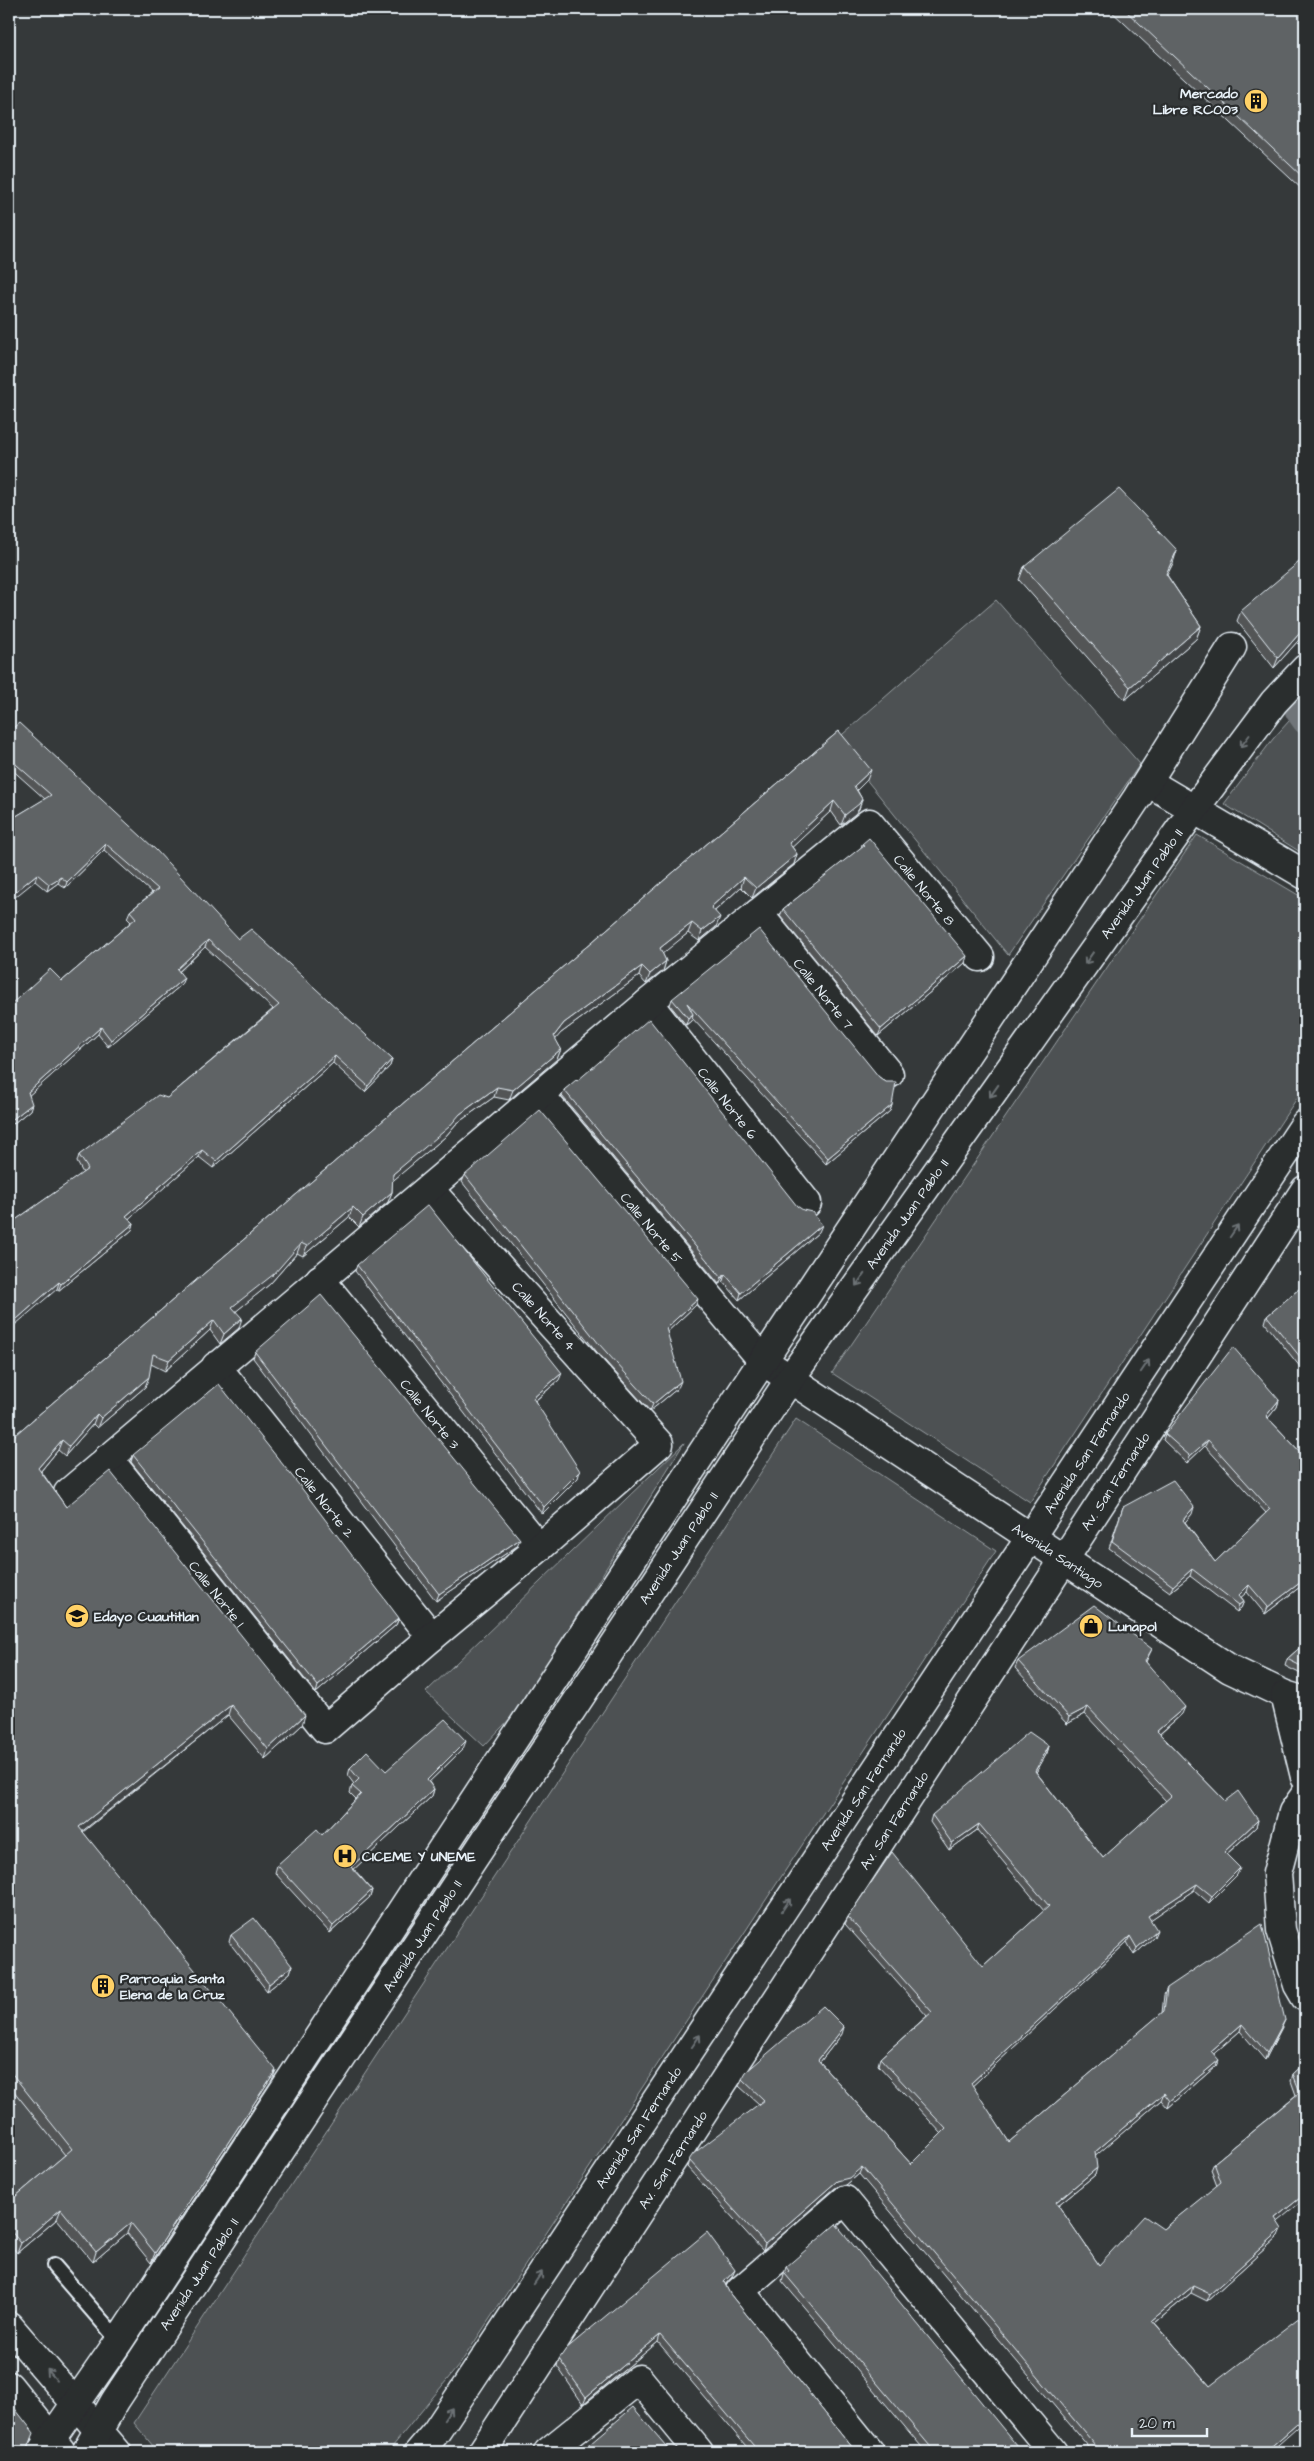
<svg xmlns="http://www.w3.org/2000/svg" width="1314" height="2461" font-family="'Architects Daughter',sans-serif">
<style>
.green{fill:#4d5152;stroke:#9aa1a5}
.lines{fill:none;stroke-linecap:round;stroke-linejoin:round}
.canal{stroke:#707579;stroke-width:26}
.lane-casing{stroke:#e8f1f8;stroke-width:18}
.street-casing{stroke:#e8f1f8;stroke-width:31}
.secondary-casing{stroke:#e8f1f8;stroke-width:31}
.lane{stroke:#2a2d2e;stroke-width:14}
.street{stroke:#2a2d2e;stroke-width:28}
.secondary{stroke:#2a2d2e;stroke-width:28}
.wall{fill:#525557;stroke:#e8f1f8}
.shaded-wall{fill:#424547;stroke:#e8f1f8}
.building{fill:#5f6365;stroke:#e8f1f8}
.oneway{stroke:#6c7275}
.labels{text-anchor:middle;stroke-width:4.5;stroke-linejoin:round;paint-order:stroke}
.poi-label{font-size:14px;font-weight:bold;fill:#e8f1f8;stroke:#2a2d2e;text-anchor:start}
.street-label{font-size:14px;fill:#e8f1f8;stroke:#2a2d2e}
</style>
<rect width="100%" height="100%" fill="#35393a"/>
<filter id="ink" filterUnits="userSpaceOnUse"><feTurbulence type="fractalNoise" baseFrequency=".02" numOctaves="2"/><feDisplacementMap in="SourceGraphic" scale="10" xChannelSelector="R" yChannelSelector="G"/><feConvolveMatrix kernelMatrix="1 2 1 2 8 2 1 2 1" color-interpolation-filters="sRGB"/></filter>
<g filter="url(#ink)">
<path class="green" d="M996,600L1140,764L1008,955L835,741Z
M1305,703V855L1224,804L1273,739Z
M1197,835L1305,899V1086L1030,1502L832,1373Z
M796,1419L996,1551L460,2364L388,2452H158L134,2423Z
M684,1443L518,1710L484,1746L426,1692Z
M9,2085L68,2158L9,2209Z"/>
<g class="lines">
<path class="canal" d="M1305,720L1298,711L1305,721"/>
<g class="lane-casing">
<path id="lane" d="M54,2266L119,2341"/>
</g>
<g class="street-casing">
<g id="street">
<path id="s1" d="M758,913L889,1074"/>
<path id="s2" d="M648,1003L807,1203"/>
<path id="s3" d="M541,1096L763,1361L1230,1669L1285,1695L1305,1701"/>
<path id="s4" d="M320,1279L539,1548"/>
<path id="s5" d="M216,1366L432,1637"/>
<path id="s6" d="M108,1458L325,1729L432,1637L539,1548L659,1444L429,1189"/>
<path id="s7" d="M68,1493L648,1003L869,823L980,957"/>
<path d="M1285,1695L1305,1777"/>
<path d="M1305,1795L1293,1812L1277,1873L1281,1930L1298,1985L1305,1997"/>
<path d="M548,2452L639,2379L699,2452"/>
<path d="M870,2452L740,2291L845,2200L1053,2452"/>
</g>
</g>
<g class="secondary-casing">
<g id="secondary">
<path d="M1148,782L1305,875"/>
<path d="M9,2326L117,2452"/>
<path d="M9,2386L61,2451"/>
<path d="M42,2452L119,2341L750,1380L1137,798L1232,647"/>
<path id="s8" d="M86,2452L115,2401L790,1379L1195,808L1274,702L1305,669"/>
<path id="s9" d="M419,2452L436,2432L1305,1124"/>
<path id="s10" d="M482,2452L1305,1190"/>
</g>
</g>
<use href="#lane" class="lane"/>
<use href="#street" class="street"/>
<use href="#secondary" class="secondary"/>
</g>
<path class="wall" d="M1109,9H1305V192Z
M1173,563L1167,575L1201,626L1196,639L1125,700L1019,580L1024,567Z
M1241,611L1305,633L1274,668L1237,621Z
M9,731L238,939L392,1059L390,1066L365,1092L333,1063L213,1168L199,1157L129,1218L134,1223L132,1230L58,1291L14,1221L83,1173L77,1162L79,1155L167,1098L273,1009L205,947L179,972L181,985L108,1047L98,1034L29,1095L30,1110L9,1127V1006L62,981L131,922L127,918L130,911L152,893L104,850L65,888L58,883L47,891L35,881L13,818L45,799L9,767Z
M839,731L867,780L857,790L862,799L859,809L855,814L841,825L831,811L792,847L797,854L794,864L752,898L741,887L715,911L716,927L699,941L688,933L662,953L666,961L663,971L646,984L639,976L561,1033L555,1039L561,1049L557,1059L509,1100L494,1097L456,1124L445,1137L392,1181V1192L388,1202L359,1227L349,1217L303,1256L297,1253L270,1284L236,1311L239,1328L220,1344L210,1330L165,1371L151,1364L145,1387L97,1428L93,1424L65,1456L58,1450L41,1471L66,1507L302,1725L265,1759L228,1715L83,1832L272,2080L151,2263L127,2233L93,2262L57,2219L17,2253L9,2243V2202L65,2155L9,2085V1440Z
M862,844L965,963L878,1036L780,916L783,909L861,848Z
M672,999L879,1077L886,1082L892,1105L890,1111L826,1164L692,1018L691,1021L686,1025L670,1005Z
M577,1081L797,1206L819,1232L739,1300L723,1281L719,1284L562,1096L564,1090Z
M465,1175L696,1305L667,1332L678,1388L650,1411L596,1351L462,1182Z
M357,1265L559,1380L535,1401L578,1478L542,1514L355,1271Z
M1305,1284V1373L1265,1323L1267,1316Z
M255,1352L517,1546L436,1601L253,1358Z
M1279,1400L1277,1407L1268,1418L1305,1457V1583L1265,1614L1247,1592L1241,1597L1244,1601L1241,1608L1237,1612L1190,1576L1170,1592L1109,1548L1123,1507L1192,1514L1185,1522L1215,1562L1266,1513L1205,1446L1187,1463L1163,1440L1165,1434Z
M133,1455L399,1618L396,1625L316,1693L131,1462Z
M1305,1643V1676L1285,1666L1287,1659Z
M1152,1649L1149,1655L1146,1662L1182,1714L1160,1734L1225,1801L1258,1820L1256,1827L1226,1855L1237,1875L1209,1903L1194,1890L1150,1920L1154,1937L1134,1955L1127,1942L972,2086L1009,2142L1162,2013L1164,1995L1167,1988L1282,2027L1265,2060L1240,2031L1214,2053L1216,2066L1168,2108L1161,2100L1095,2156V2175L1058,2205L1099,2265L1163,2229L1217,2186L1211,2170L1214,2163L1296,2095L1291,2081L1293,2074L1305,2063L1277,2221L1279,2236L1207,2301L1191,2293L1155,2323L1210,2386L1270,2452H1093L859,2174L846,2185L835,2188L763,2251L687,2167L689,2160L759,2104L739,2086L742,2079L842,2034L820,2062L911,2164L942,2134L878,2065L880,2058L927,2016L845,1924L848,1917L983,1966L1044,1911L977,1830L949,1850L930,1822L932,1815L1049,1746L1047,1753L1036,1772L1103,1858L1166,1801L1085,1714L1067,1724L1015,1668L1018,1661Z
M463,1749L429,1782L434,1789L432,1796L354,1869L372,1890L370,1897L330,1933L275,1873L277,1865L322,1835L356,1799L350,1793L352,1786L354,1784L348,1776L350,1768L386,1771Z
M231,1935L292,1966L290,1973L267,1991L229,1942Z
M786,2267L1022,2452H926L782,2281Z
M732,2277L725,2285L730,2294L856,2452H751L658,2342L583,2404L557,2366L559,2359Z"/>
<path class="shaded-wall" d="M1177,550L1173,563L1161,587L1166,574Z
M1201,626L1196,639L1125,700L1130,687Z
M1305,627V633L1274,668L1278,658Z
M871,770L867,780L851,796L854,786Z
M862,799L859,809L855,814L841,825L845,815Z
M834,801L831,811L786,853L789,843Z
M106,844L104,850L65,888L67,882Z
M797,854L794,864L752,898L756,888Z
M37,874L35,881L9,902V897Z
M61,877L58,883L47,891L49,884Z
M744,877L741,887L708,917L711,907Z
M720,917L716,927L699,941L702,931Z
M692,923L688,933L656,959L660,948Z
M208,940L205,947L174,976L177,969Z
M967,956L965,963L878,1036L881,1029Z
M666,961L663,971L646,984L650,974Z
M642,966L639,976L561,1033L550,1046L554,1036L564,1023Z
M184,978L181,985L108,1047L111,1040Z
M693,1014L691,1021L686,1025L688,1018Z
M101,1027L98,1034L26,1098L28,1092Z
M561,1049L557,1059L509,1100L513,1090Z
M335,1056L333,1063L213,1168L216,1161Z
M392,1059L390,1066L365,1092L368,1086Z
M497,1087L494,1097L456,1124L445,1137L389,1184L393,1174L460,1114Z
M32,1104L30,1110L9,1127V1122Z
M892,1105L890,1111L826,1164L828,1158Z
M202,1150L199,1157L124,1223L126,1216Z
M392,1192L388,1202L359,1227L363,1217Z
M353,1207L349,1217L303,1256L307,1246Z
M134,1223L132,1230L58,1291L61,1284Z
M822,1225L819,1232L739,1300L741,1293Z
M301,1243L297,1253L270,1284L229,1317L232,1307Z
M725,1274L723,1281L719,1284L722,1278Z
M59,1282L57,1289L9,1330V1326Z
M698,1299L696,1305L664,1335L666,1328Z
M242,1318L239,1328L220,1344L224,1334Z
M214,1320L210,1330L165,1371L169,1360Z
M562,1373L559,1380L530,1405L533,1398Z
M149,1377L145,1387L97,1428L101,1418Z
M681,1381L678,1388L650,1411L653,1404Z
M1279,1400L1277,1407L1264,1423L1266,1416Z
M97,1414L93,1424L65,1456L69,1446Z
M62,1440L58,1450L35,1478L38,1468Z
M1208,1440L1205,1446L1187,1463L1190,1456Z
M580,1471L578,1478L542,1514L544,1507Z
M1194,1507L1192,1514L1181,1527L1183,1520Z
M520,1539L517,1546L436,1601L439,1594Z
M1192,1569L1190,1576L1170,1592L1173,1586Z
M1305,1579V1583L1265,1614L1268,1607Z
M1249,1585L1247,1592L1237,1601L1239,1595Z
M1244,1601L1241,1608L1237,1612L1239,1605Z
M399,1618L396,1625L316,1693L318,1686Z
M231,1705L228,1715L75,1837L79,1827Z
M1088,1707L1085,1714L1067,1724L1069,1717Z
M1185,1707L1182,1714L1155,1738L1157,1731Z
M305,1715L302,1725L265,1759L268,1749Z
M466,1741L463,1749L424,1787L427,1780Z
M1049,1746L1047,1753L1033,1778L1035,1771Z
M434,1789L432,1796L349,1874L351,1867Z
M1258,1820L1256,1827L1221,1859L1224,1852Z
M979,1824L977,1830L949,1850L952,1843Z
M1240,1868L1237,1875L1209,1903L1212,1896Z
M1197,1884L1194,1890L1146,1923L1148,1916Z
M372,1890L370,1897L330,1933L333,1926Z
M1157,1930L1154,1937L1134,1955L1137,1948Z
M1130,1936L1127,1942L968,2090L971,2083Z
M292,1966L290,1973L267,1991L269,1984Z
M1285,2020L1282,2027L1265,2060L1267,2053Z
M1242,2024L1240,2031L1209,2058L1211,2051Z
M844,2027L842,2034L816,2067L818,2060Z
M1219,2060L1216,2066L1168,2108L1170,2101Z
M276,2070L272,2080L151,2263L155,2253Z
M1164,2093L1161,2100L1092,2159L1095,2152Z
M862,2167L859,2174L846,2185L835,2188L763,2251L765,2244L837,2181Z
M1097,2168L1095,2175L1053,2209L1056,2202Z
M1305,2194V2199L1273,2225L1275,2218Z
M61,2209L57,2219L17,2253L21,2243Z
M131,2223L127,2233L93,2262L96,2252Z
M1282,2229L1279,2236L1207,2301L1210,2294Z
M735,2270L732,2277L721,2289L724,2282Z
M1193,2286L1191,2293L1150,2327L1152,2320Z
M660,2335L658,2342L583,2404L586,2397Z
M1305,2417V2421L1270,2452H1265Z"/>
<path class="building" d="M1124,9H1305V179Z
M1119,489L1177,550L1166,574L1201,626L1130,687L1024,567Z
M1305,557V627L1278,658L1241,611Z
M19,723L156,850L238,939L251,929L392,1059L368,1086L335,1056L216,1161L202,1150L126,1216L134,1223L61,1284L59,1282L9,1326V1216L14,1221L88,1169L79,1155L158,1095L167,1098L279,1005L208,940L177,969L184,978L111,1040L101,1027L28,1092L32,1104L9,1122V1006L50,969L62,981L136,918L130,911L158,889L106,844L67,882L61,877L49,884L37,874L9,897V815L13,818L51,795L9,758V731Z
M839,731L871,770L854,786L862,799L859,804L845,815L834,801L789,843L797,854L756,888L744,877L711,907L720,917L702,931L692,923L660,948L666,961L650,974L642,966L564,1023L554,1036L561,1049L513,1090L497,1087L460,1114L449,1127L393,1174L392,1192L363,1217L353,1207L307,1246L301,1243L274,1274L232,1307L242,1318L224,1334L214,1320L169,1360L153,1354L149,1377L101,1418L97,1414L69,1446L62,1440L38,1468L66,1507L110,1471L305,1715L268,1749L231,1705L79,1827L276,2070L155,2253L131,2223L96,2252L61,2209L21,2243L9,2229V2202L72,2149L9,2070V1440Z
M869,838L967,956L881,1029L783,909L864,845L862,844Z
M759,929L879,1077L886,1082H896L892,1105L828,1158L687,1003L693,1014L688,1018L672,999Z
M649,1019L797,1206L803,1210L812,1212L822,1225L741,1293L725,1274L722,1278L564,1090L576,1080L577,1081Z
M540,1110L698,1299L666,1328L681,1381L653,1404L599,1344L465,1175Z
M428,1205L562,1373L533,1398L580,1471L544,1507L357,1265Z
M1305,1284V1363L1267,1316Z
M321,1295L520,1539L439,1594L255,1352Z
M1233,1347L1279,1400L1266,1416L1305,1457V1579L1268,1607L1249,1585L1239,1595L1244,1601L1239,1605L1192,1569L1173,1586L1112,1541L1123,1507L1173,1480L1194,1507L1183,1520L1215,1562L1270,1509L1208,1440L1190,1456L1165,1434Z
M219,1384L303,1490L399,1618L318,1686L133,1455Z
M1094,1605L1152,1649L1145,1661L1185,1707L1157,1731L1225,1801L1238,1791L1258,1820L1224,1852L1240,1868L1212,1896L1197,1884L1148,1916L1157,1930L1137,1948L1130,1936L971,2083L1009,2142L1164,2011L1167,1988L1262,1924L1285,2020L1267,2053L1242,2024L1211,2051L1219,2060L1170,2101L1164,2093L1095,2152L1097,2168L1056,2202L1099,2265L1144,2216L1163,2229L1221,2182L1214,2163L1300,2092L1293,2074L1305,2063V2194L1275,2218L1282,2229L1210,2294L1193,2286L1152,2320L1210,2386L1305,2313V2417L1265,2452H1101L862,2167L849,2178L837,2181L765,2244L689,2160L693,2154L764,2100L742,2079L746,2072L823,2006L844,2027L818,2060L911,2164L946,2129L880,2058L932,2012L848,1917L892,1852L983,1966L1049,1906L979,1824L952,1843L932,1815L1029,1732L1049,1746L1035,1771L1103,1858L1171,1796L1088,1707L1069,1717L1018,1661Z
M1305,1643V1668L1287,1659Z
M445,1719L466,1741L427,1780L434,1789L351,1867L372,1890L333,1926L277,1865L317,1829L322,1835L361,1794L352,1786L359,1779L350,1768L367,1751L386,1771Z
M254,1918L292,1966L269,1984L231,1935Z
M836,2224L1022,2452H935L785,2274L789,2271L786,2267Z
M707,2232L735,2270L724,2282L730,2294L856,2452H759L660,2335L586,2397L559,2359L566,2349Z
M9,2401L34,2433L29,2446L25,2452H9Z
M633,2407L671,2452H585L583,2450Z"/>
<defs><path id="oneway-shaft" d="M-6 0H5M1.5-3L5.5 0L1.5 3" fill="none" stroke-width="1.6" stroke-linecap="round" stroke-linejoin="round" transform="scale(1.25)"/></defs>
<g class="oneway">
<use href="#oneway-shaft" transform="translate(1245 741) rotate(127)"/>
<use href="#oneway-shaft" transform="translate(1089 958) rotate(125)"/>
<use href="#oneway-shaft" transform="translate(994 1091) rotate(125)"/>
<use href="#oneway-shaft" transform="translate(1234 1231) rotate(-56)"/>
<use href="#oneway-shaft" transform="translate(860 1280) rotate(125)"/>
<use href="#oneway-shaft" transform="translate(1145 1366) rotate(-56)"/>
<use href="#oneway-shaft" transform="translate(786 1905) rotate(-56)"/>
<use href="#oneway-shaft" transform="translate(696 2041) rotate(-56)"/>
<use href="#oneway-shaft" transform="translate(538 2278) rotate(-56)"/>
<use href="#oneway-shaft" transform="translate(52 2375) rotate(-131)"/>
<use href="#oneway-shaft" transform="translate(448 2414) rotate(-56)"/>
</g>
</g>
<defs>
<g id="building-disc" transform="scale(1.25)"><circle r="9.5" fill="#ffd166" stroke="#2a2d2e"/><path d="M-4-6H4V6H1V3H-1V6H-4ZM-2.5-4.3h1.7v1.8h-1.7ZM.8-4.3h1.7v1.8H.8ZM-2.5-1h1.7V.8h-1.7ZM.8-1h1.7V.8H.8Z" fill="#111"/></g>
<g id="school-disc" transform="scale(1.25)"><circle r="9.5" fill="#ffd166" stroke="#2a2d2e"/><path d="M0-5L7-2L0 1L-7-2ZM-4 1L0 2.5L4 1V4Q0 6-4 4Z" fill="#111"/></g>
<g id="shop-disc" transform="scale(1.25)"><circle r="9.5" fill="#ffd166" stroke="#2a2d2e"/><path d="M-5-2.5h2.3a2.7 3.5 0 0 1 5.4 0H5L5.5 6h-11ZM-1.5-2.5h3a1.5 2.3 0 0 0-3 0Z" fill="#111"/></g>
<g id="hospital-disc" transform="scale(1.25)"><circle r="9.5" fill="#ffd166" stroke="#2a2d2e"/><path d="M-5-5h3v3.5h4V-5h3V5h-3V1.5h-4V5h-3Z" fill="#111"/></g>
</defs>
<g fill-rule="evenodd">
<use href="#building-disc" x="1256" y="101"/>
<use href="#school-disc" x="77" y="1616"/>
<use href="#shop-disc" x="1091" y="1626"/>
<use href="#hospital-disc" x="345" y="1856"/>
<use href="#building-disc" x="103" y="1986"/>
</g>
<g class="labels">
<g class="poi-label">
<text x="1238" y="98" text-anchor="end">Mercado<tspan x="1238" dy="16">Libre RC003</tspan></text>
<text x="94" y="1621">Edayo Cuautitlan</text>
<text x="1108" y="1631">Lunapol</text>
<text x="362" y="1861">CICEME Y UNEME</text>
<text x="120" y="1983">Parroquia Santa<tspan x="120" dy="16">Elena de la Cruz</tspan></text>
</g>
<g class="street-label">
<text dy="5" stroke="none"><textPath href="#s8" startOffset="1891">Avenida Juan Pablo II</textPath></text>
<text dy="5" stroke="none"><textPath href="#s7" startOffset="1131">Calle Norte 8</textPath></text>
<text dy="5" stroke="none"><textPath href="#s1" startOffset="104">Calle Norte 7</textPath></text>
<text dy="5" stroke="none"><textPath href="#s2" startOffset="128">Calle Norte 6</textPath></text>
<text dy="5" stroke="none"><textPath href="#s8" startOffset="1486">Avenida Juan Pablo II</textPath></text>
<text dy="5" stroke="none"><textPath href="#s3" startOffset="172">Calle Norte 5</textPath></text>
<text transform="translate(544 1316) rotate(48)" y="5">Calle Norte 4</text>
<text dy="5" stroke="none"><textPath href="#s4" startOffset="174">Calle Norte 3</textPath></text>
<text dy="5" stroke="none"><textPath href="#s9" startOffset="1202">Avenida San Fernando</textPath></text>
<text dy="5" stroke="none"><textPath href="#s10" startOffset="1159">Av. San Fernando</textPath></text>
<text dy="5" stroke="none"><textPath href="#s5" startOffset="174">Calle Norte 2</textPath></text>
<text dy="5" stroke="none"><textPath href="#s8" startOffset="1081">Avenida Juan Pablo II</textPath></text>
<text dy="5" stroke="none"><textPath href="#s3" startOffset="699">Avenida Santiago</textPath></text>
<text dy="5" stroke="none"><textPath href="#s6" startOffset="174">Calle Norte 1</textPath></text>
<text dy="5" stroke="none"><textPath href="#s9" startOffset="798">Avenida San Fernando</textPath></text>
<text dy="5" stroke="none"><textPath href="#s10" startOffset="754">Av. San Fernando</textPath></text>
<text dy="5" stroke="none"><textPath href="#s8" startOffset="616">Avenida Juan Pablo II</textPath></text>
<text dy="5" stroke="none"><textPath href="#s9" startOffset="392">Avenida San Fernando</textPath></text>
<text dy="5" stroke="none"><textPath href="#s10" startOffset="349">Av. San Fernando</textPath></text>
<text dy="5" stroke="none"><textPath href="#s8" startOffset="211">Avenida Juan Pablo II</textPath></text>
</g>
</g>
<rect width="1314" height="2461" fill="none" stroke="#2a2d2e" stroke-width="30"/>
<rect x="15" y="15" width="1284" height="2431" fill="none" stroke="#e8f1f8" stroke-width="2" filter="url(#ink)"/>
<path d="M1132 2428v8h75v-8" fill="none" stroke="#e8f1f8" stroke-width="2.5"/>
<text x="1139" y="2428" font-size="15" fill="#e8f1f8" stroke="#2a2d2e" stroke-width="4" paint-order="stroke">20 m</text>
</svg>
